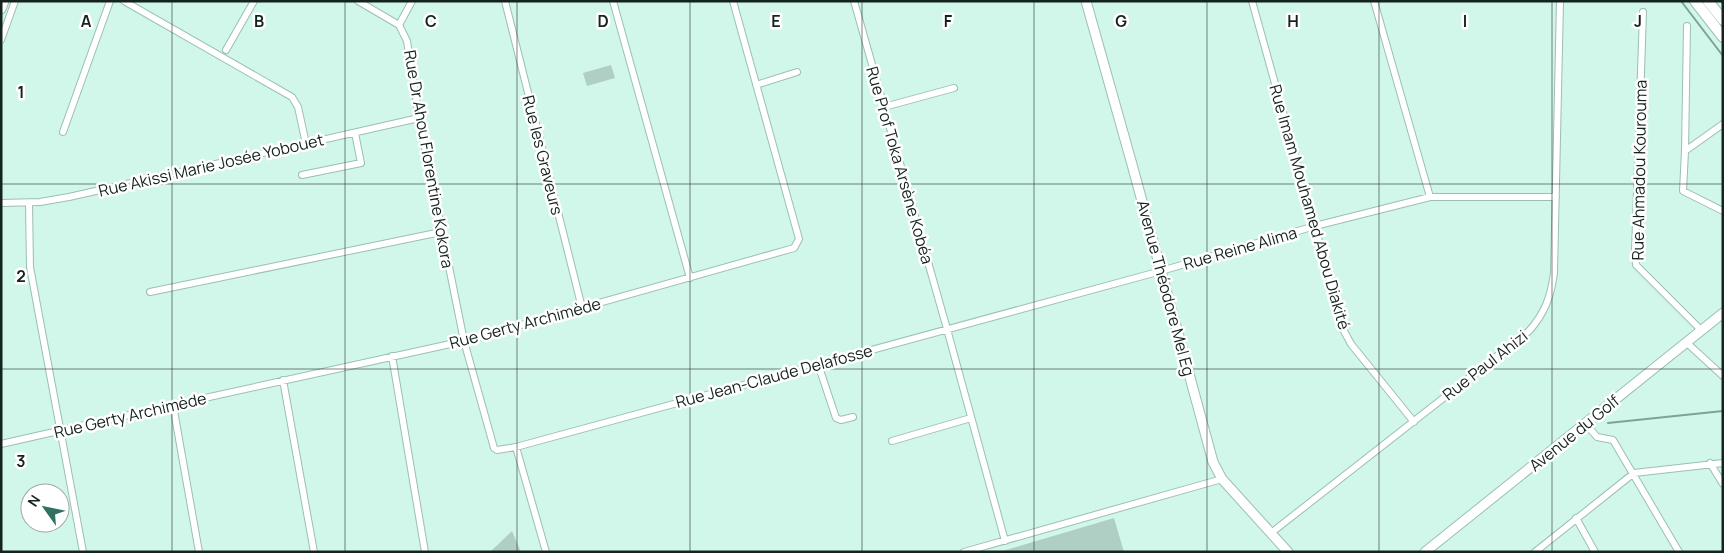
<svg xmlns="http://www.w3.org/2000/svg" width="1724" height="553" font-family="Manrope,sans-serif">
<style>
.green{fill:#afcfc5}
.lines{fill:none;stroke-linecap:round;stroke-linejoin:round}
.stream{stroke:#7fa297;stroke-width:2}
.minor-casing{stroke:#9cbfb4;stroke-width:8}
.secondary-casing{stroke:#9cbfb4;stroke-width:11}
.trunk-casing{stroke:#9cbfb4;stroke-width:12}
.minor{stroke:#fff;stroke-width:6}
.secondary{stroke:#fff;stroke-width:9}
.trunk{stroke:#fff;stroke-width:10}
.grid{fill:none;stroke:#15231f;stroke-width:1;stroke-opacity:0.55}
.labels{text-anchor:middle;stroke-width:5;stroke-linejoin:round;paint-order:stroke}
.street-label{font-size:16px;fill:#15231f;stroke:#fff}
.grid-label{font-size:16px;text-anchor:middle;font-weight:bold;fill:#15231f;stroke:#fff;stroke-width:5;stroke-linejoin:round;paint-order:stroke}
</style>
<rect width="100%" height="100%" fill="#d1f6ea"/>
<path class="green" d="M611,65L615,78L587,86L583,73Z
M1114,518L1124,552H999Z
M512,531L521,552H490Z"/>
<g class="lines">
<path class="stream" d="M1681,1L1723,56
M1721,1L1723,4
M1608,423L1723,411"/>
<g class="minor-casing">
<path id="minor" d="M124,1L292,97L298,107L306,144
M358,1L399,25L407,41L419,118L464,341L494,448L497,450L516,447L1161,271L1315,226L1430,197H1556
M505,1L582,308
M613,1L690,278
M854,1L947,329L1005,541
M1252,1L1344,331L1351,344L1414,422
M1374,1L1430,197
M1643,12L1635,252L1636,265L1702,331
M399,25L412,1
M1687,26L1685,151L1683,191L1723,211
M1,40L15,1
M226,50L254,1
M756,85L797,72
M884,107L954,88
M63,132L110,1
M1685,151L1723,124
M302,175L361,163L355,133
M1,203L40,202L69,197L419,118
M29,203L30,267L83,552
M150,292L441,232
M1687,343L1723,376
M392,356L425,552
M818,364L836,418L841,420L853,417
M283,380L314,552
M173,405L199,552
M1585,423L1597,437L1613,440L1679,552
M892,441L971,418
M1,444L173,405L464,341L794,248L799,239L733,1
M516,447L546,552
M1710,463L1723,484
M1576,518L1595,552
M1271,533L1529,331C1545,313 1551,296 1554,273L1560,1
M964,552L1222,479
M1535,552L1634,473L1723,463"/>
</g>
<g class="secondary-casing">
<path id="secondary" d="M1086,1L1133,168L1213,462L1222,479L1288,552
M1,9L4,1
M1425,552L1723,313"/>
</g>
<g class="trunk-casing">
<path id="trunk" d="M1695,1L1723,37
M1708,1L1723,20"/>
</g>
<use href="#minor" class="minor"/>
<use href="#secondary" class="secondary"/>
<use href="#trunk" class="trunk"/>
</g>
<path class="grid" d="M172,1V552M345,1V552M517,1V552M690,1V552M862,1V552M1034,1V552M1207,1V552M1379,1V552M1552,1V552M1,184H1723M1,369H1723"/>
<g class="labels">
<g class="street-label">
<text transform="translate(543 155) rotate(76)" y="6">Rue les Graveurs</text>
<text transform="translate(429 159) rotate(80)" y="6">Rue Dr Ahou Florentine Kokora</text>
<text transform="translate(211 165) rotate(-13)" y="6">Rue Akissi Marie Josée Yobouet</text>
<text transform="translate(900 165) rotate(74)" y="6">Rue Prof Toka Arsène Kobéa</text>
<text transform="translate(1639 170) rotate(-89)" y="6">Rue Ahmadou Kourouma</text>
<text transform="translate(1310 207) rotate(74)" y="6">Rue Imam Mouhamed Abou Diakité</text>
<text transform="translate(1240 248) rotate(-16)" y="6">Rue Reine Alima</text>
<text transform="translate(1166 288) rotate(75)" y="6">Avenue Théodore Mel Eg</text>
<text transform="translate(525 323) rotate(-15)" y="6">Rue Gerty Archimède</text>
<text transform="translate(1485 365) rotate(-38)" y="6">Rue Paul Ahizi</text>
<text transform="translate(774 376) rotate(-15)" y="6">Rue Jean-Claude Delafosse</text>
<text transform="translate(130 415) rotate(-13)" y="6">Rue Gerty Archimède</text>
<text transform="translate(1574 433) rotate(-39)" y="6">Avenue du Golf</text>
</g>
</g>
<g class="grid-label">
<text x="86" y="27">A</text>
<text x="259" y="27">B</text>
<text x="431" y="27">C</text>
<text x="603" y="27">D</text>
<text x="776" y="27">E</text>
<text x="948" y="27">F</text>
<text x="1121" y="27">G</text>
<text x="1293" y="27">H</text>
<text x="1465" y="27">I</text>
<text x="1638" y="27">J</text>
<text x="21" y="98">1</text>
<text x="21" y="282">2</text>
<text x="21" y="467">3</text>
</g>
<rect width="1724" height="553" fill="none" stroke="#15231f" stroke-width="5"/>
<g transform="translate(45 508) rotate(303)"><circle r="24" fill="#ffffff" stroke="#a1a7a5"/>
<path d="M0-4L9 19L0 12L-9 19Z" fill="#307161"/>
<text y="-8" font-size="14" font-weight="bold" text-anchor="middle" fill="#15231f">N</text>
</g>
</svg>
